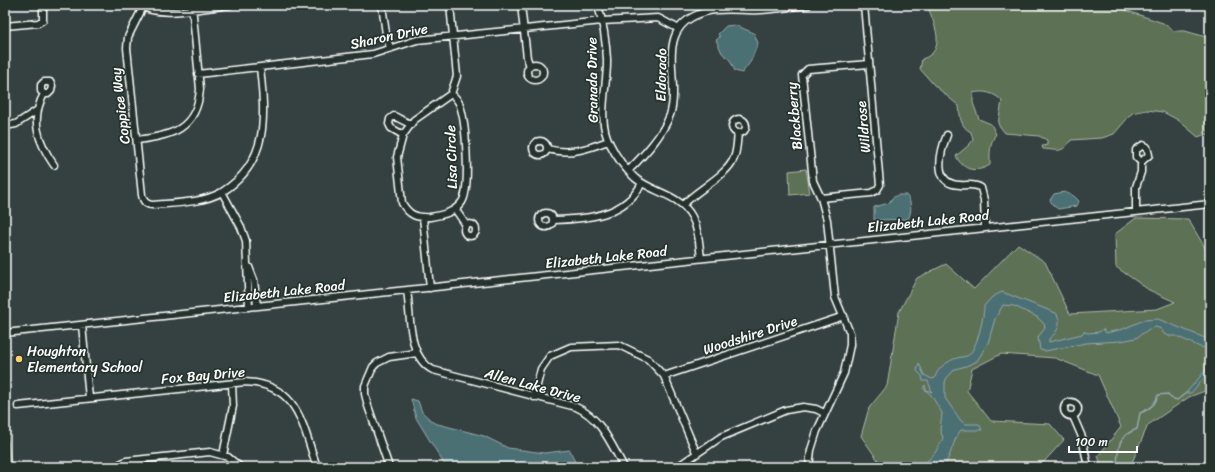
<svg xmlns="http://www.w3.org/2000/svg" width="1215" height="472" font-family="Sriracha,sans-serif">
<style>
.green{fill:#5d7155;stroke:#aeb8aa}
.water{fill:#4c6f73;stroke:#94a9ab}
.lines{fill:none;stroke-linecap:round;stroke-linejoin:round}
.stream{stroke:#94a9ab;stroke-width:1.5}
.minor-casing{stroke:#fff;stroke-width:9}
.minor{stroke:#26332d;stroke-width:6}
.poi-dot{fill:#ffd166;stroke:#26332d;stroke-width:1.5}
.labels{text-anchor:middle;stroke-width:3.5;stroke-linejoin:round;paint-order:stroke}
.street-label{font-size:14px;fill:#fff;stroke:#26332d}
.poi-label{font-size:14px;fill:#fff;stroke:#26332d;text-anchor:start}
</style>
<rect width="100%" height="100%" fill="#354040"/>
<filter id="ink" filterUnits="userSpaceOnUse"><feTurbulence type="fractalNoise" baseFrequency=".025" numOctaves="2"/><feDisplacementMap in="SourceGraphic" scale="8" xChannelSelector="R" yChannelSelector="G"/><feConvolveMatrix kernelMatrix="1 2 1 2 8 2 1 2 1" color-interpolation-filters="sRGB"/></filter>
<g filter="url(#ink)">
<path class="green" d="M927,5H1110L1163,23L1174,31H1185L1210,38V135L1206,134L1198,137L1178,120L1163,112L1147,110L1132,113L1114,134L1102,138L1071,140C1062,154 1058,150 1043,149L1042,146L1047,145V140L1039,136L1005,133L998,124L1002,101C995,93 983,90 973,93V103L979,119L991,124L996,134C989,144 990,153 990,165C977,173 963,171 956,156L969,145L973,140L971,132C960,127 960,116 959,106L934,85L920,69L922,59C948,51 934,23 927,5Z
M806,169L810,193L790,195L789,171Z
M1136,218L1188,219L1210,256V389L1189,397L1148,425L1130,467H1102L1098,456L1121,427L1098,375L1055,358L1001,354L972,369L967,391L991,421L1050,424L1064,440L1039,467L882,466L861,436L869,408L887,386L899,312L917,278L946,264L974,289L1018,244L1045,262L1070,314L1157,309L1175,302L1149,290L1116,267L1115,234Z
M5,422H6L11,467H5Z"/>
<path class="water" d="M735,25L754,33L758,43L751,61L742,73L735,71L730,60L722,53L716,40L720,37L718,34L726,26Z
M1064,192L1074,196L1079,201L1077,206L1058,209L1053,205L1050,200L1054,194Z
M898,195H906C912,201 912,212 908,219L874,220V207L889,203L892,198Z
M1002,292L1056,313C1063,323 1057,333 1049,339V342L1082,334L1084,331L1087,333L1099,332L1103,329L1106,333L1123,329L1144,320L1158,319L1205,338L1210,339V349L1200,347L1176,336H1169L1164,334L1161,329L1156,327L1149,329L1136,338L1121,341L1086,343L1045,351L1040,350L1038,337L1045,328L1044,324L1037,317L1014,306L1003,305L995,319L988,343L977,361L966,366L955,369L946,379L945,383V398L961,421L966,424H979L982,430H961C952,441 952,456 943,467H921L935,453L943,438L940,429L942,413L931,395L923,388L925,385L926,390L932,392L928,381H923L922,376L917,371L919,363L924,375L932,379L935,378C936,369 949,360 957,358C960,357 964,357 967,356C977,351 984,316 984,306L992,297Z
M1210,360V371L1191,393H1186L1205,371Z
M411,399L418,401L422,412L434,423L484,436L508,448L544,453L570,450L577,467H446L416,418Z"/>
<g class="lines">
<path class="stream" d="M1117,467C1118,449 1117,436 1137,429L1140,413C1148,410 1156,404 1158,395L1168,394L1171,398L1177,400L1186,393"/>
<g class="minor-casing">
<path id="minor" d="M140,5C158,19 208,7 230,5
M382,5L386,34L390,48
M450,5L457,76L451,94L414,120L403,135L397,157L402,203C409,215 416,218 430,217C442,215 454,213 462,202C471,188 466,119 459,103C457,99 454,96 451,94
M521,5L527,58L530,66
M598,5C603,23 606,41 607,59C608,86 596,118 610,144C616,156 624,168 635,178C653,193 680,194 692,217C699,230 699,244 701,258
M143,7L128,37L127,48L142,195C143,201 146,205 153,205C175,203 203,203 222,192C270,162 265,115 260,67
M5,26L38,23L43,20V5
M527 72a8 8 0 1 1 16 0a8 8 0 1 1-16 0Z
M198,74L373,54L417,40L602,21L658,18L679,29
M44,94L41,91V85L44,82H50L52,86L51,91L48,94H44C30,119 38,142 54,165
M732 126a7 7 0 1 1 14 0a7 7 0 1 1-14 0Z
M5,126L16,124L36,111
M403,135L391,128L389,124L390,119L394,116L410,124
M947,135C940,152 932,185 960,185C967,186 974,183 981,188L984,200L985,228
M137,140C172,136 197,129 200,89L192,5
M533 148a7 7 0 1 1 14 0a7 7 0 1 1-14 0Z
M547,149C570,155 587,149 608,141
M628,171C644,155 662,136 670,115C682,79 651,27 705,12C722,7 742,11 760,10C776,9 792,7 808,5
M222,192L241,227L246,241L249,307
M821,198L871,193L877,190L880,185L864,5
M683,205C696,190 727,176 734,158C737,151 737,141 738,133
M455,209L466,225
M1136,211V187L1141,172V162L1149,155L1147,147L1143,145L1136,150V157L1141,162
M539 220a7 7 0 1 1 14 0a7 7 0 1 1-14 0Z
M423,217L430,288
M554,220C588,219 625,216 642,183
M464 230a6 6 0 1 1 12 0a6 6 0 1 1-12 0Z
M249,267L254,280L257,306
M407,290C411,316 407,357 433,370L576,407C601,418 611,444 624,467
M82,325L89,398
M5,333L1210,204
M664,376L844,316
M534,397L541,369L550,356L571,347L619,345L648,359L664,376L696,452
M1064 409a7 7 0 1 1 14 0a7 7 0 1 1-14 0Z
M18,406L245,382C299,384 302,425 317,467
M1073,416L1082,437L1088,467
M223,455L233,406L232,384
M114,467L126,461L210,452L228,457L240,467
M389,467L368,406L365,394V386L373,367L377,363L389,357L417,353
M677,467L721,437L786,410L803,407L816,409L824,413
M809,467L811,450L817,431L844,373L850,345V333L835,297L827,220L821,198L813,181L802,75L808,69L869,64"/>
</g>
<use href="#minor" class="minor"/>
</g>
</g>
<circle class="poi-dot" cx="19" cy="359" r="4"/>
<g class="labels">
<g class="street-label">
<text transform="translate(389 36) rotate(-12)" y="5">Sharon Drive</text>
<text transform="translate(661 75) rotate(-89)" y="5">Eldorado</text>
<text transform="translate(592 80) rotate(-91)" y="5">Granada Drive</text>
<text transform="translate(120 106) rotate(-97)" y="5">Coppice Way</text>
<text transform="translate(794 116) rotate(-95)" y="5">Blackberry</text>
<text transform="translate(863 127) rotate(-95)" y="5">Wildrose</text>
<text transform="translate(451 157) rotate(-92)" y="5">Lisa Circle</text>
<text transform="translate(928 221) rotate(-6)" y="5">Elizabeth Lake Road</text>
<text transform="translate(606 257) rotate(-6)" y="5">Elizabeth Lake Road</text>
<text transform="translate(284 291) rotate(-6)" y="5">Elizabeth Lake Road</text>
<text transform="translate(750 335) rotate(-18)" y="5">Woodshire Drive</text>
<text transform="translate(203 375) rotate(-5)" y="5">Fox Bay Drive</text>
<text transform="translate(533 385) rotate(15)" y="5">Allen Lake Drive</text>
</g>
<g class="poi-label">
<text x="27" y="356">Houghton<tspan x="27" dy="16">Elementary School</tspan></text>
</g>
</g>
<rect width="1215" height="472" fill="none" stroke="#26332d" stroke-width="20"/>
<rect x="10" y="10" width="1195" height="452" fill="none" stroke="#fff" stroke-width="1.5" filter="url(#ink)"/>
<path d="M1069 446v6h68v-6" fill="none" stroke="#ffffff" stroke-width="2"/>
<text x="1075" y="446" font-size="12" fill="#ffffff" stroke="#26332d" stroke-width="3" paint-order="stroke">100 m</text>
</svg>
